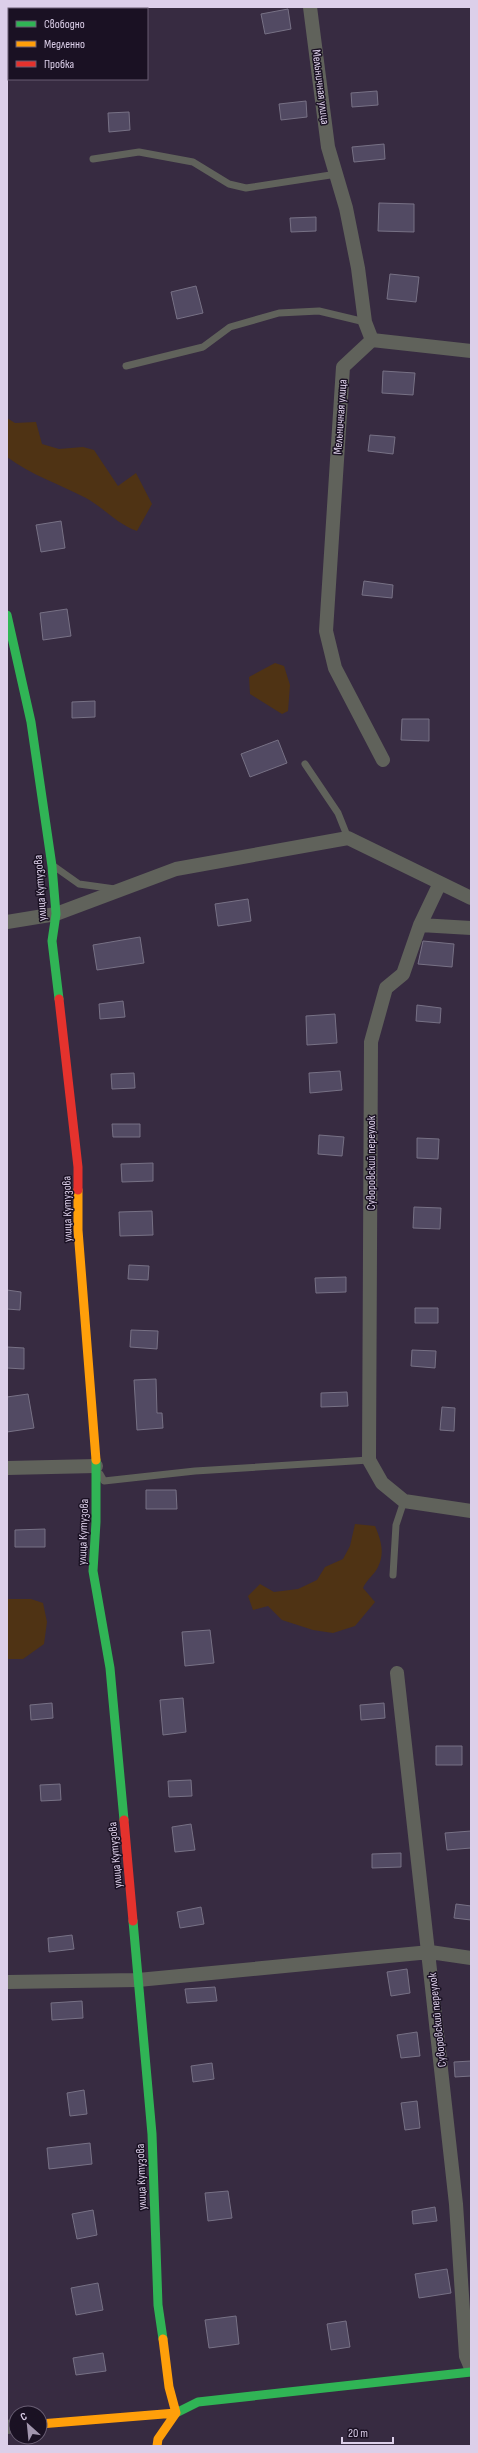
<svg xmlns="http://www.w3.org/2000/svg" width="478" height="2453" font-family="'Sofia Sans Condensed',sans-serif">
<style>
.green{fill:#4f3314}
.building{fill:#524a63;stroke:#777185}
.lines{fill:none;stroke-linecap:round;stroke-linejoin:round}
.lane{stroke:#60625b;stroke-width:7}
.street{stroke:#60625b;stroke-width:14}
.fast{stroke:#30b455;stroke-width:9}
.slow{stroke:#ff9f0a;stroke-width:9}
.jam{stroke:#e5322d;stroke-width:9}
.labels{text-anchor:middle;stroke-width:3;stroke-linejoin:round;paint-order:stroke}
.street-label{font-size:12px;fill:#dccfe9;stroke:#1a1123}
</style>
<rect width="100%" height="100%" fill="#372b41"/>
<path class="green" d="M7,418L15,423L36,422L42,444L59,449L83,447L94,450L118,486L136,473L152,504L137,531C117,524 104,508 86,498C59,484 31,475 7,457Z
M275,663L284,666L290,685L288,711L282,714L250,694L249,677Z
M355,1524L375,1526C381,1540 385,1553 378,1567C375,1574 367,1579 363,1588L375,1602L355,1626L333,1633L313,1630L282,1620L268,1606L253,1610L248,1596L260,1584L274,1592L298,1589L317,1580L325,1567L343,1559L350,1546Z
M7,1599H31L43,1603L47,1622L44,1644L23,1659H7Z"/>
<path class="building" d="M288,9L291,29L265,34L261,14Z
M377,91L378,105L352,107L351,93Z
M306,101L307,117L281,120L279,104Z
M129,112L130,130L109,132L108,113Z
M384,144L385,159L354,162L352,147Z
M379,203L414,204V232L378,231Z
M316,217V231L291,232L290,218Z
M390,274L419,277L416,302L387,299Z
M196,286L203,313L177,319L171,292Z
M383,371L415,373L413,395L382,393Z
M370,435L395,437L393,454L368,451Z
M61,521L65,548L41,552L36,525Z
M364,581L393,585L392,598L362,595Z
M67,609L71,636L43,640L40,613Z
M95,701V717L72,718V702Z
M402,719H429V741L401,740Z
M278,740L287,763L250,777L241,754Z
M248,899L251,921L218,926L215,904Z
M140,937L144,963L97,970L93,945Z
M423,941L454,944L452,967L418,964Z
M123,1001L125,1017L100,1019L99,1004Z
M417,1005L441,1008L440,1023L416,1021Z
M335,1014L337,1043L307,1045L306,1016Z
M340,1071L342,1090L310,1093L309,1073Z
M134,1073L135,1088L112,1089L111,1074Z
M112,1124H140V1137H113Z
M319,1135L344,1137L342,1156L318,1154Z
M417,1138L439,1139L438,1159L417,1158Z
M153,1163V1181L122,1182L121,1164Z
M414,1207L441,1208L440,1229L413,1228Z
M152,1211L153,1235L120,1236L119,1212Z
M129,1265L149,1266L148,1280L128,1279Z
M346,1277V1292L316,1293L315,1278Z
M7,1290L21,1292L20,1310L7,1309Z
M415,1308H438V1323H415Z
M131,1330L158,1331L157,1349L130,1347Z
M7,1347L24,1348V1369L7,1368Z
M412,1350L436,1351L435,1368L411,1366Z
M156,1379L157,1413H162L163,1428L137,1430L134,1380Z
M347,1392L348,1406L321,1407V1393Z
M28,1394L34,1428L7,1432V1397Z
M442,1407L455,1408L454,1431L440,1430Z
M146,1490H176L177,1509H146Z
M45,1529V1547H15V1530Z
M210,1630L214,1663L185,1666L182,1632Z
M183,1698L186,1732L163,1735L160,1700Z
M52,1703L53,1718L31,1720L30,1705Z
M384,1703L385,1718L361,1720L360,1705Z
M436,1746H462V1765H436Z
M191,1780L192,1796L169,1797L168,1781Z
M60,1784L61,1800L41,1801L40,1785Z
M191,1824L195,1850L175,1852L172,1827Z
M471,1831V1848L447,1850L445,1833Z
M401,1853V1867L372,1868V1854Z
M456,1904L471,1906V1920L454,1918Z
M201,1907L204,1924L180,1928L177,1912Z
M72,1935L74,1949L49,1952L48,1938Z
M407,1969L410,1993L391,1996L387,1972Z
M215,1987L217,2001L187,2003L185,1989Z
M82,2001L83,2018L52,2020L51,2003Z
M417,2032L420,2056L401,2058L397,2035Z
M471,2061V2076L455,2077L454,2062Z
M212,2063L214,2079L193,2082L191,2066Z
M84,2090L87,2114L70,2116L67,2093Z
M417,2101L420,2128L405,2130L401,2103Z
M90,2143L92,2164L49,2169L47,2148Z
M228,2191L232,2218L208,2221L205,2193Z
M435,2207L437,2221L413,2224L412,2211Z
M93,2210L97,2235L77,2239L72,2214Z
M447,2269L451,2293L419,2298L415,2274Z
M98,2283L103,2310L76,2315L71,2288Z
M236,2316L239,2344L209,2348L205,2320Z
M346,2321L350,2347L331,2350L327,2324Z
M103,2353L106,2371L76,2375L73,2358Z"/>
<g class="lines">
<path class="lane" d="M93,159L139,152L193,162L229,184L246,188L337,174
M126,366L203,347L230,327L279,313L319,311L365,322
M305,764L338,813L348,838
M55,867L79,884L115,889
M100,1474L104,1481L195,1471L369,1460
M393,1575L396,1525L404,1501"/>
<path class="street" d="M310,7L328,147L346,208L358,268L365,322L372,340
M372,340L343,367L326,631L335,668L383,760
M372,340L471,351
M440,883L420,925L403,974L386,988L371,1042L369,1460L382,1483L404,1501L471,1511
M7,922L56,914L176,869L348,838L471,898
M420,925L471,928
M7,1468L96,1466
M397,1673L456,2204L466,2356L471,2368
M7,1982L138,1980L430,1952L471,1958
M7,2427L16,2426"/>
<path class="fast" d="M7,615L31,722L52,866L56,914L52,941L59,999
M96,1460V1522L93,1571L110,1668L124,1820
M133,1921L152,2134L158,2305L163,2339
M176,2413L198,2402L471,2372"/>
<path class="slow" d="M78,1190V1230L96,1460
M40,2424L176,2413
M157,2446L158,2439L176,2413L169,2387L163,2339"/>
<path class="jam" d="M59,999L78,1167V1190
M124,1820L133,1921"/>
</g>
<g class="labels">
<g class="street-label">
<text transform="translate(321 87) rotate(83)" y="4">Мельничная улица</text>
<text transform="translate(340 417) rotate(-86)" y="4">Мельничная улица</text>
<text transform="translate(40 888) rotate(-94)" y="4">улица Кутузова</text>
<text transform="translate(371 1163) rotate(-90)" y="4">Суворовский переулок</text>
<text transform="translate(67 1209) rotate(-91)" y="4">улица Кутузова</text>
<text transform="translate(83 1532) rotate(-88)" y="4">улица Кутузова</text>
<text transform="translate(115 1855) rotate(-95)" y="4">улица Кутузова</text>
<text transform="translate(437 2020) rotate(-96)" y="4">Суворовский переулок</text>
<text transform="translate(141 2177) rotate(-92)" y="4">улица Кутузова</text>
</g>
</g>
<rect width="478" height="2453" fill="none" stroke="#dccfe9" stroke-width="16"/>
<rect x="8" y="8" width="140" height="72" fill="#1a1123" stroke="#685d72"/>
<rect x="16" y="21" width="20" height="6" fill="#30b455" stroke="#685d72"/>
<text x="44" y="28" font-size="12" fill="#dccfe9">Свободно</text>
<rect x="16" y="41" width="20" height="6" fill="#ff9f0a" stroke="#685d72"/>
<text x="44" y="48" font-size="12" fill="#dccfe9">Медленно</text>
<rect x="16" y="61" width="20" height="6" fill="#e5322d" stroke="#685d72"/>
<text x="44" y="68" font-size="12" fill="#dccfe9">Пробка</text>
<g transform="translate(28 2425) rotate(333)"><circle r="19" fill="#1a1123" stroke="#685d72"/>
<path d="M0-3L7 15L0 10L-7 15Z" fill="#a296ae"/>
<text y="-6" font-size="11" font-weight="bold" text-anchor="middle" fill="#dccfe9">С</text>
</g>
<path d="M342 2437v6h51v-6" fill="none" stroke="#dccfe9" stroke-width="2"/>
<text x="348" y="2437" font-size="12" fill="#dccfe9" stroke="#1a1123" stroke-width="3" paint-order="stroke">20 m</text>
</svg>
